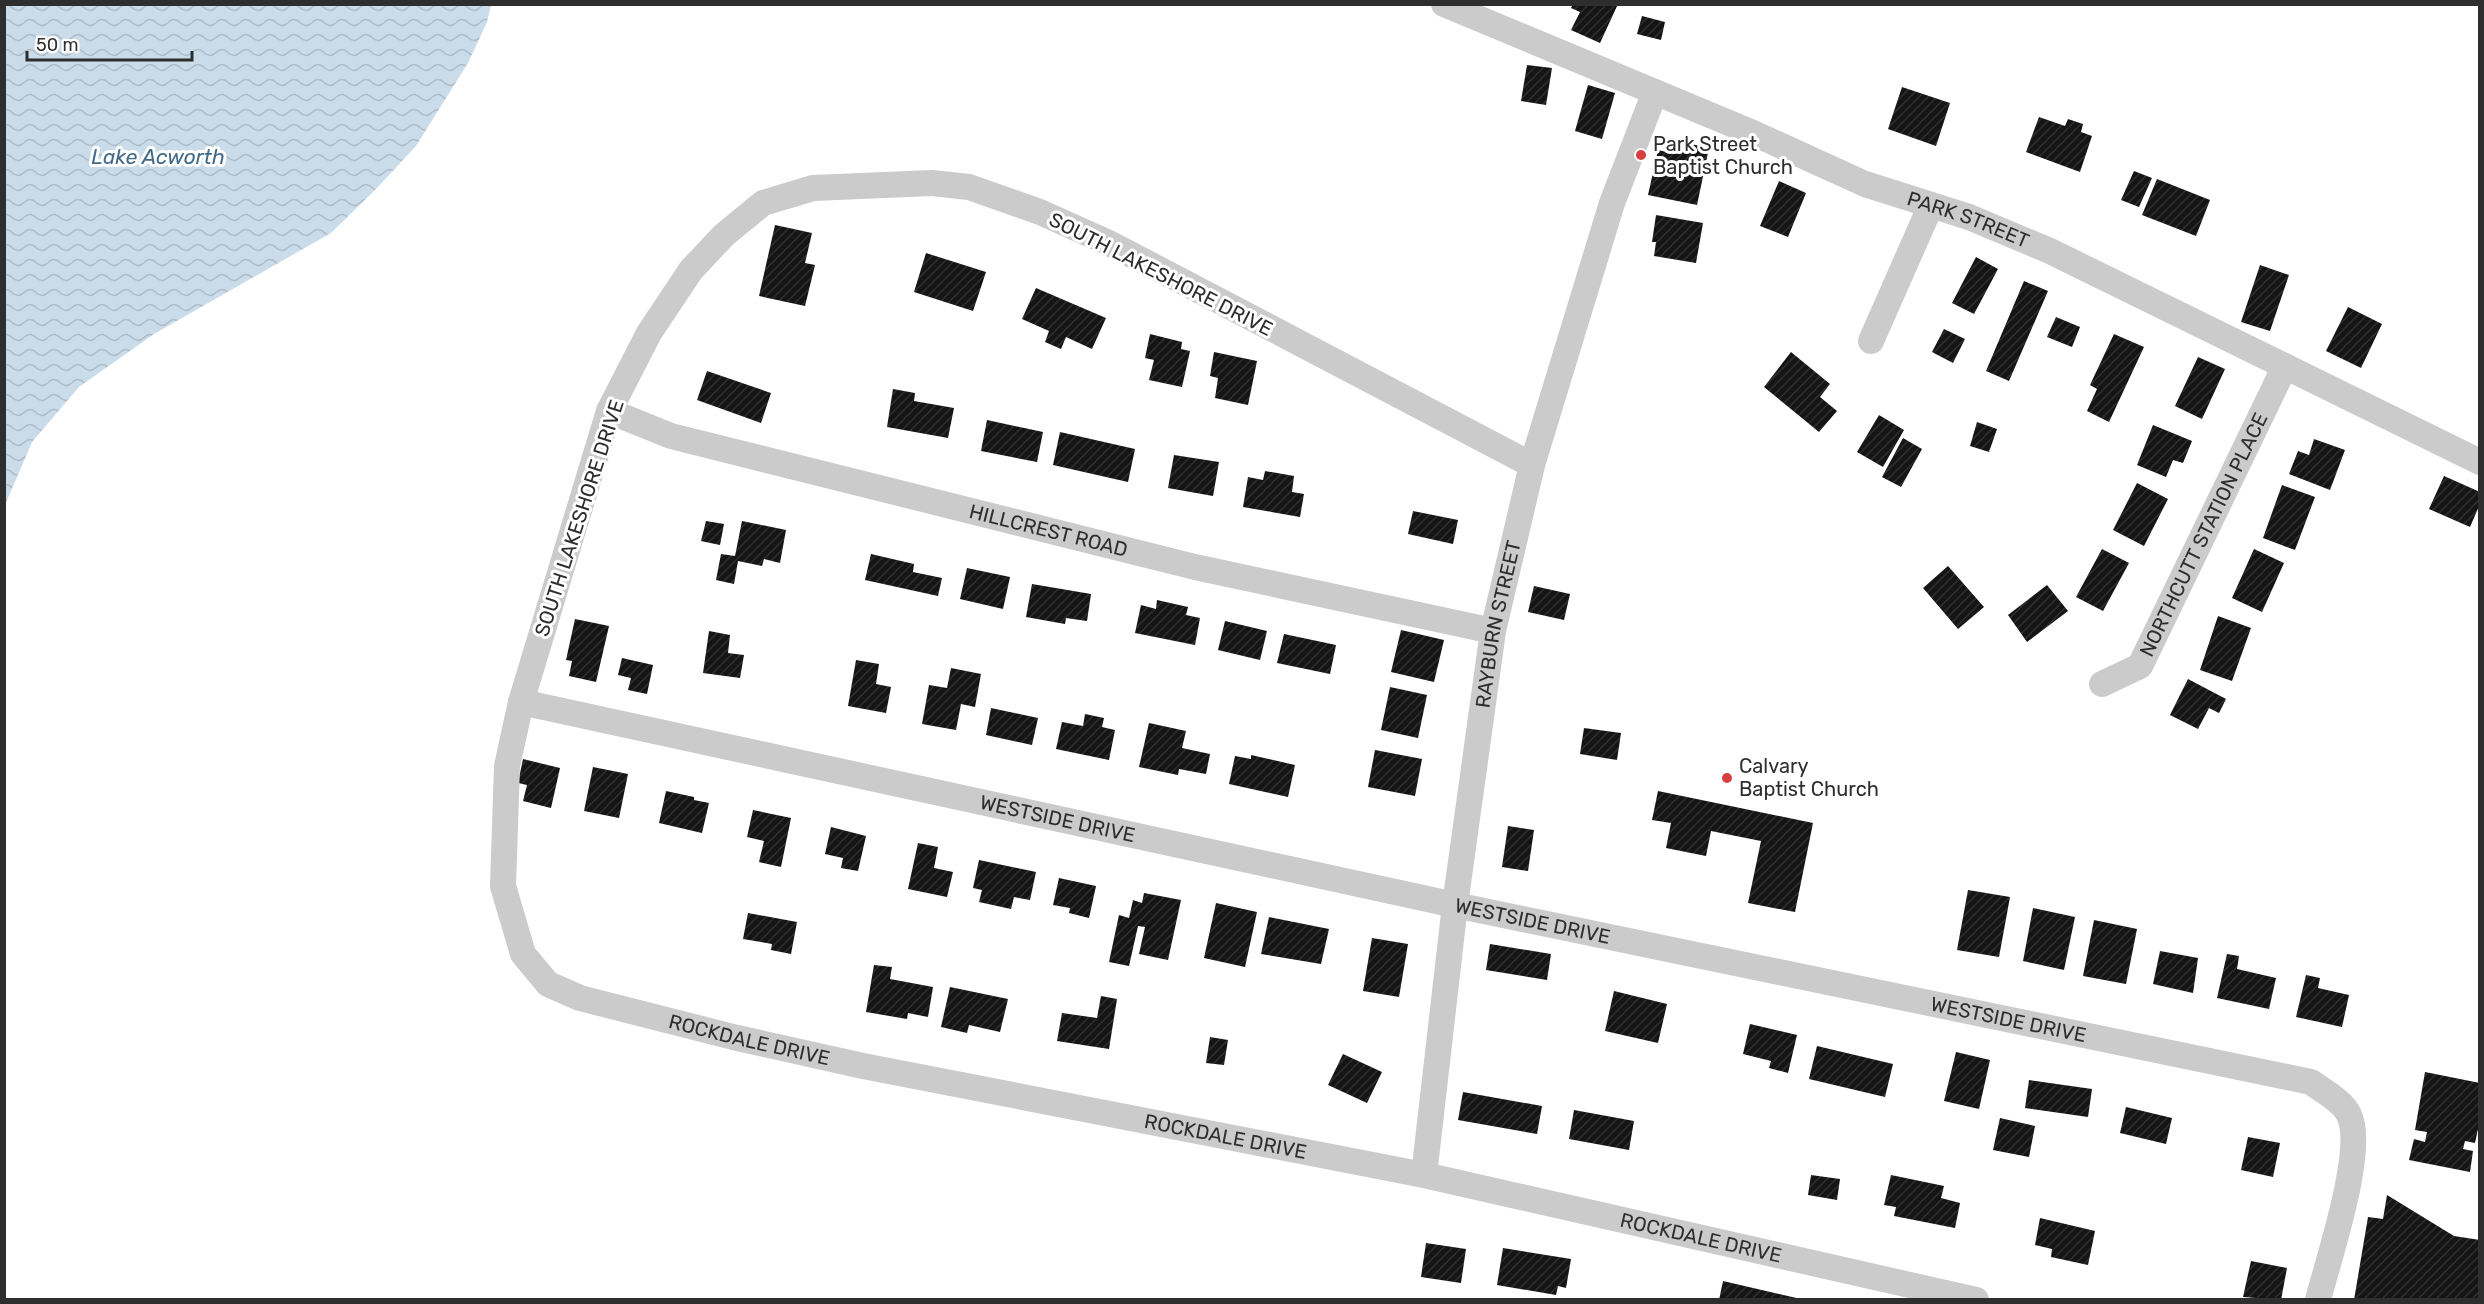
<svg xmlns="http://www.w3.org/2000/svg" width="2484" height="1304" font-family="Rubik,sans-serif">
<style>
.water{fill:url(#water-waves)}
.building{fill:url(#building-hatch)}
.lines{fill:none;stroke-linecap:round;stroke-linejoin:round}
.minor{stroke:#cbcbcb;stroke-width:26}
.poi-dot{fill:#d73e41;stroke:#fff;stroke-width:2}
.labels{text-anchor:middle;stroke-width:6;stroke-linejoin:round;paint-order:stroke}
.poi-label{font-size:20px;fill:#2e2e2e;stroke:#fff;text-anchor:start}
.street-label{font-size:20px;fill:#2e2e2e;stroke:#fff}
.water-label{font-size:21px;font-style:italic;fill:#436a89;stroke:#fff}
</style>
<defs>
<pattern id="water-waves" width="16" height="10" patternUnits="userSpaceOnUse" patternTransform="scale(1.5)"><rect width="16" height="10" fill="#cadbe9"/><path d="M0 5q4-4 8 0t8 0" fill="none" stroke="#aebcc8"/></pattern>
<pattern id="building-hatch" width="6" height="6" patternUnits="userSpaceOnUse" patternTransform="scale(1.5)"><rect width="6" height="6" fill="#151515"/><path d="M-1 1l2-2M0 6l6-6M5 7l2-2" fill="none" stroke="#2f2f2f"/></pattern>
</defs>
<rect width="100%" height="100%" fill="#fff"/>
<path class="water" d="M5,4L491,5L487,22L468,63L416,146L375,190L331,233L154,334L79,387L32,442L5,505Z"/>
<path class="building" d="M1573,4H1618L1600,43L1571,30L1580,12L1571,8Z
M1642,16L1665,22L1661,40L1637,34Z
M1527,65L1552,68L1546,105L1521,101Z
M1588,85L1615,93L1602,139L1575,131Z
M1902,87L1950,103L1936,146L1888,129Z
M2039,117L2065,126L2068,119L2083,124L2081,132L2092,136L2080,172L2026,152Z
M1678,141L1709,148L1697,205L1648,195L1658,150L1675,154Z
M2134,171L2152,178L2139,207L2121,200Z
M2157,179L2210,200L2196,236L2142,215Z
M1779,181L1806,193L1788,237L1760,226Z
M1656,215L1703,223L1696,263L1654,256L1656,242H1652Z
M775,225L812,233L805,263L815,265L805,306L759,296Z
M926,253L986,272L973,311L914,292Z
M1976,257L1998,269L1974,314L1952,303Z
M2260,265L2289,275L2270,331L2241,322Z
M2024,281L2048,291L2009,381L1986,371Z
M1036,288L1106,318L1092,349L1066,337L1061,349L1045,342L1049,331L1022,319Z
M2348,307L2382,324L2361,368L2326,351Z
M2056,317L2080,327L2072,347L2047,337Z
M1944,329L1965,339L1953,363L1932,352Z
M1150,334L1182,342L1181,349L1190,351L1182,387L1149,380L1154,360L1145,358Z
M2114,334L2144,347L2109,422L2087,411L2097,389L2090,385Z
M1214,352L1257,361L1248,405L1215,398L1218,378L1210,376Z
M1791,352L1830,384L1820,397L1837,411L1819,432L1764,387Z
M2198,357L2225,369L2202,419L2175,406Z
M707,371L771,393L761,423L697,400Z
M893,389L915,393L914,401L954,408L948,438L887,427Z
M1879,415L1904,430L1883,467L1857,452Z
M987,420L1043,432L1037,462L981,451Z
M1977,422L1997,429L1989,452L1970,446Z
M2153,425L2192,441L2183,463L2173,460L2166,477L2137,465Z
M1060,432L1135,449L1128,482L1053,465Z
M1903,438L1922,449L1901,487L1882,477Z
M2314,439L2345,450L2330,490L2289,474L2298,451L2309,455Z
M1174,455L1219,462L1213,496L1168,488Z
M1265,471L1294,476L1292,492L1304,494L1300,517L1243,507L1248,477L1263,480Z
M2444,476L2480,492V504L2470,527L2429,509Z
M2137,483L2168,499L2144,546L2113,530Z
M2282,485L2315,497L2295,550L2263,538Z
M1413,511L1458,520L1453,544L1408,534Z
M706,521L724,524L720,545L701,541Z
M742,521L786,530L780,563L764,559L762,566L738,561L734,584L716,580L721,554L735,556Z
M2102,549L2129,563L2103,611L2076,597Z
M2254,549L2284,563L2262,612L2232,598Z
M871,554L914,564L913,572L942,578L938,596L865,580Z
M1948,566L1984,607L1958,629L1923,588Z
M967,568L1010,577L1003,609L960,599Z
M1032,584L1091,594L1087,621L1066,618L1065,624L1026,617Z
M2047,585L2068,611L2027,642L2008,615Z
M1534,586L1570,594L1564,620L1528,612Z
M1157,600L1188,607L1186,615L1200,618L1195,645L1135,633L1141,605L1156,609Z
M2218,616L2251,628L2232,681L2200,670Z
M575,619L609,626L596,682L569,676L572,661L566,660Z
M1225,621L1267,631L1260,660L1218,650Z
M1401,630L1444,640L1434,682L1391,672Z
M709,631L730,635L728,653L744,655L740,678L703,673Z
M1284,634L1336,645L1330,674L1277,663Z
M622,658L653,665L647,694L628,690L631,678L618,675Z
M856,660L879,664L876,684L891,687L886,713L848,706Z
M951,668L981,674L975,707L961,704L956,730L922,724L929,685L947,688Z
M2188,679L2226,699L2219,713L2209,708L2198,729L2170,715Z
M1390,687L1427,695L1418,738L1381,730Z
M991,708L1038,718L1032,745L986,735Z
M1085,714L1104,718L1102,727L1115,730L1109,760L1056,749L1062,722L1083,726Z
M1149,723L1186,731L1182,748L1210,754L1206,774L1179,769L1178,775L1139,767Z
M1584,728L1621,733L1617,760L1580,754Z
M1375,750L1422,759L1415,796L1368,787Z
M1251,755L1295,765L1288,797L1229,784L1235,756L1251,759Z
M523,759L560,768L551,808L523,801L527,785L518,783Z
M593,767L628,774L619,818L584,811Z
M666,791L694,797V800L709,803L702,833L659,823Z
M1658,791L1813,823L1795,912L1748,903L1761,841L1711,831L1706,856L1666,848L1671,823L1652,820Z
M753,810L791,818L781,867L759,862L764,841L747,837Z
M1508,826L1534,830L1528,871L1502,867Z
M831,827L866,836L858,871L841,868L843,858L825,854Z
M918,843L938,847L934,868L953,872L947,897L908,889Z
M979,860L1036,872L1030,900L1014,897L1011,909L979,902L982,890L973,888Z
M1059,878L1096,886L1089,918L1069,913L1070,908L1053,905Z
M1968,890L2010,897L1999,957L1957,950Z
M1144,893L1181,900L1168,960L1139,954L1145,927L1138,926L1129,966L1109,962L1119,915L1129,918L1133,900L1142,903Z
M1216,903L1257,912L1245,967L1204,958Z
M2033,908L2075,917L2064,970L2023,961Z
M748,913L797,922L791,954L771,950L772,944L743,939Z
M1269,917L1329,929L1321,964L1261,954Z
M2094,920L2137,929L2126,984L2083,976Z
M1372,938L1408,944L1399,997L1363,991Z
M1490,944L1551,954L1547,980L1486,970Z
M2160,951L2198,958L2193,993L2153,984Z
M2227,954L2239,956L2237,969L2276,978L2269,1009L2217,998Z
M874,965L892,967L890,979L933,987L928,1017L908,1013L907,1019L866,1012Z
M2306,975L2320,978L2318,988L2349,995L2342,1027L2296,1017Z
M950,987L1008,999L1000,1032L969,1025L967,1033L941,1027Z
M1614,991L1667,1004L1658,1043L1605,1031Z
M1101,996L1117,999L1109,1049L1057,1041L1062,1013L1097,1018Z
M1750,1024L1797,1035L1788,1073L1769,1068L1771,1061L1743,1054Z
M1210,1037L1228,1040L1224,1065L1206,1063Z
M1817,1046L1893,1064L1885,1097L1809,1079Z
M1956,1052L1990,1060L1979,1109L1944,1101Z
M1343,1054L1382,1072L1367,1103L1328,1085Z
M2425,1072L2480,1083V1120L2475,1143L2465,1141L2463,1149L2473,1151L2470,1172L2409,1160L2414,1139L2425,1142L2427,1132L2415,1130Z
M2029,1080L2092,1089L2088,1117L2025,1108Z
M1463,1092L1542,1106L1537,1134L1458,1120Z
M2126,1107L2172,1118L2166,1144L2120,1133Z
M1574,1110L1634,1121L1629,1150L1569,1139Z
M2000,1118L2035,1126L2029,1157L1993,1150Z
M2248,1137L2280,1143L2273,1177L2241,1170Z
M1811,1175L1840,1179L1837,1200L1808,1195Z
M1891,1175L1944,1186L1941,1198L1960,1203L1955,1228L1894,1216L1896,1207L1884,1205Z
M2387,1195L2454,1236L2480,1240V1300H2354L2368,1217L2383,1219Z
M2040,1218L2095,1231L2088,1265L2051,1257L2052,1249L2035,1245Z
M1426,1243L1466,1249L1461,1283L1421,1277Z
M1503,1248L1571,1259L1566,1288L1558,1286L1556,1295L1497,1285Z
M2251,1261L2287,1268L2281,1300L2243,1297Z
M1723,1281L1801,1299V1300H1719Z"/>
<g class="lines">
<g class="minor">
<path id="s1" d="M1444,4L1753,133L1865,184L1969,217L2050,251L2480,462"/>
<path d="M1871,341L1931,205"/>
<path id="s2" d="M609,411L671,436L1195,567L1493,631"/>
<path id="s3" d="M1532,465L1109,243L1040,212L969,187L932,183L813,188L763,203L724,235L691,270L649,333L609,411L521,702L507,766L503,886L523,954L548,984L580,998L733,1037L863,1066L1424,1175L1976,1300"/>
<path id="s4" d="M2102,684L2140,666L2285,366"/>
<path id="s5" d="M521,702L1455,905L2311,1082C2323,1091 2343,1101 2349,1115C2366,1149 2328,1260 2318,1300"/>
<path id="s6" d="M1424,1175L1455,905L1493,631L1532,465L1612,203L1655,92"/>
</g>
</g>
<g class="poi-dot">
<circle cx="1641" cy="155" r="6"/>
<circle cx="1727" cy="778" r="6"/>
</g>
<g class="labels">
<g class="poi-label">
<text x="1653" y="151">Park Street<tspan x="1653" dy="23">Baptist Church</tspan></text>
<text x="1739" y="773">Calvary<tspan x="1739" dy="23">Baptist Church</tspan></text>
</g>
<g class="street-label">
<text dy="7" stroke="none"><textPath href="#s1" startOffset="567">PARK STREET</textPath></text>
<text transform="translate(1161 274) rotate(27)" y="7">SOUTH LAKESHORE DRIVE</text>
<text transform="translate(579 518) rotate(-72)" y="7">SOUTH LAKESHORE DRIVE</text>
<text dy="7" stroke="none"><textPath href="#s2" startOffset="456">HILLCREST ROAD</textPath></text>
<text dy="7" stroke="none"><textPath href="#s4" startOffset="188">NORTHCUTT STATION PLACE</textPath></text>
<text dy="7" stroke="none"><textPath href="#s6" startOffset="556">RAYBURN STREET</textPath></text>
<text dy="7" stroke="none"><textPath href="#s5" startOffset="549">WESTSIDE DRIVE</textPath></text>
<text dy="7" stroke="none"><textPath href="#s5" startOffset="1035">WESTSIDE DRIVE</textPath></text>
<text dy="7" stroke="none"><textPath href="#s5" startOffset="1521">WESTSIDE DRIVE</textPath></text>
<text dy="7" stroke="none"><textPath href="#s3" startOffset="1908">ROCKDALE DRIVE</textPath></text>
<text dy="7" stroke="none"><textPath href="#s3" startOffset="2394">ROCKDALE DRIVE</textPath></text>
<text dy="7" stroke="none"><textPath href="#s3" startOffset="2880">ROCKDALE DRIVE</textPath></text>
</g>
<g class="water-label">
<text x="158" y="164">Lake Acworth</text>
</g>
</g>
<rect width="2484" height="1304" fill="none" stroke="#2e2e2e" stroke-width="12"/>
<path d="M27 51v9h165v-9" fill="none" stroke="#2e2e2e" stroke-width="3"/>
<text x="36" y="51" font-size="18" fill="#2e2e2e" stroke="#ffffff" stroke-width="4.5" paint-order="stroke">50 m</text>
</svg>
